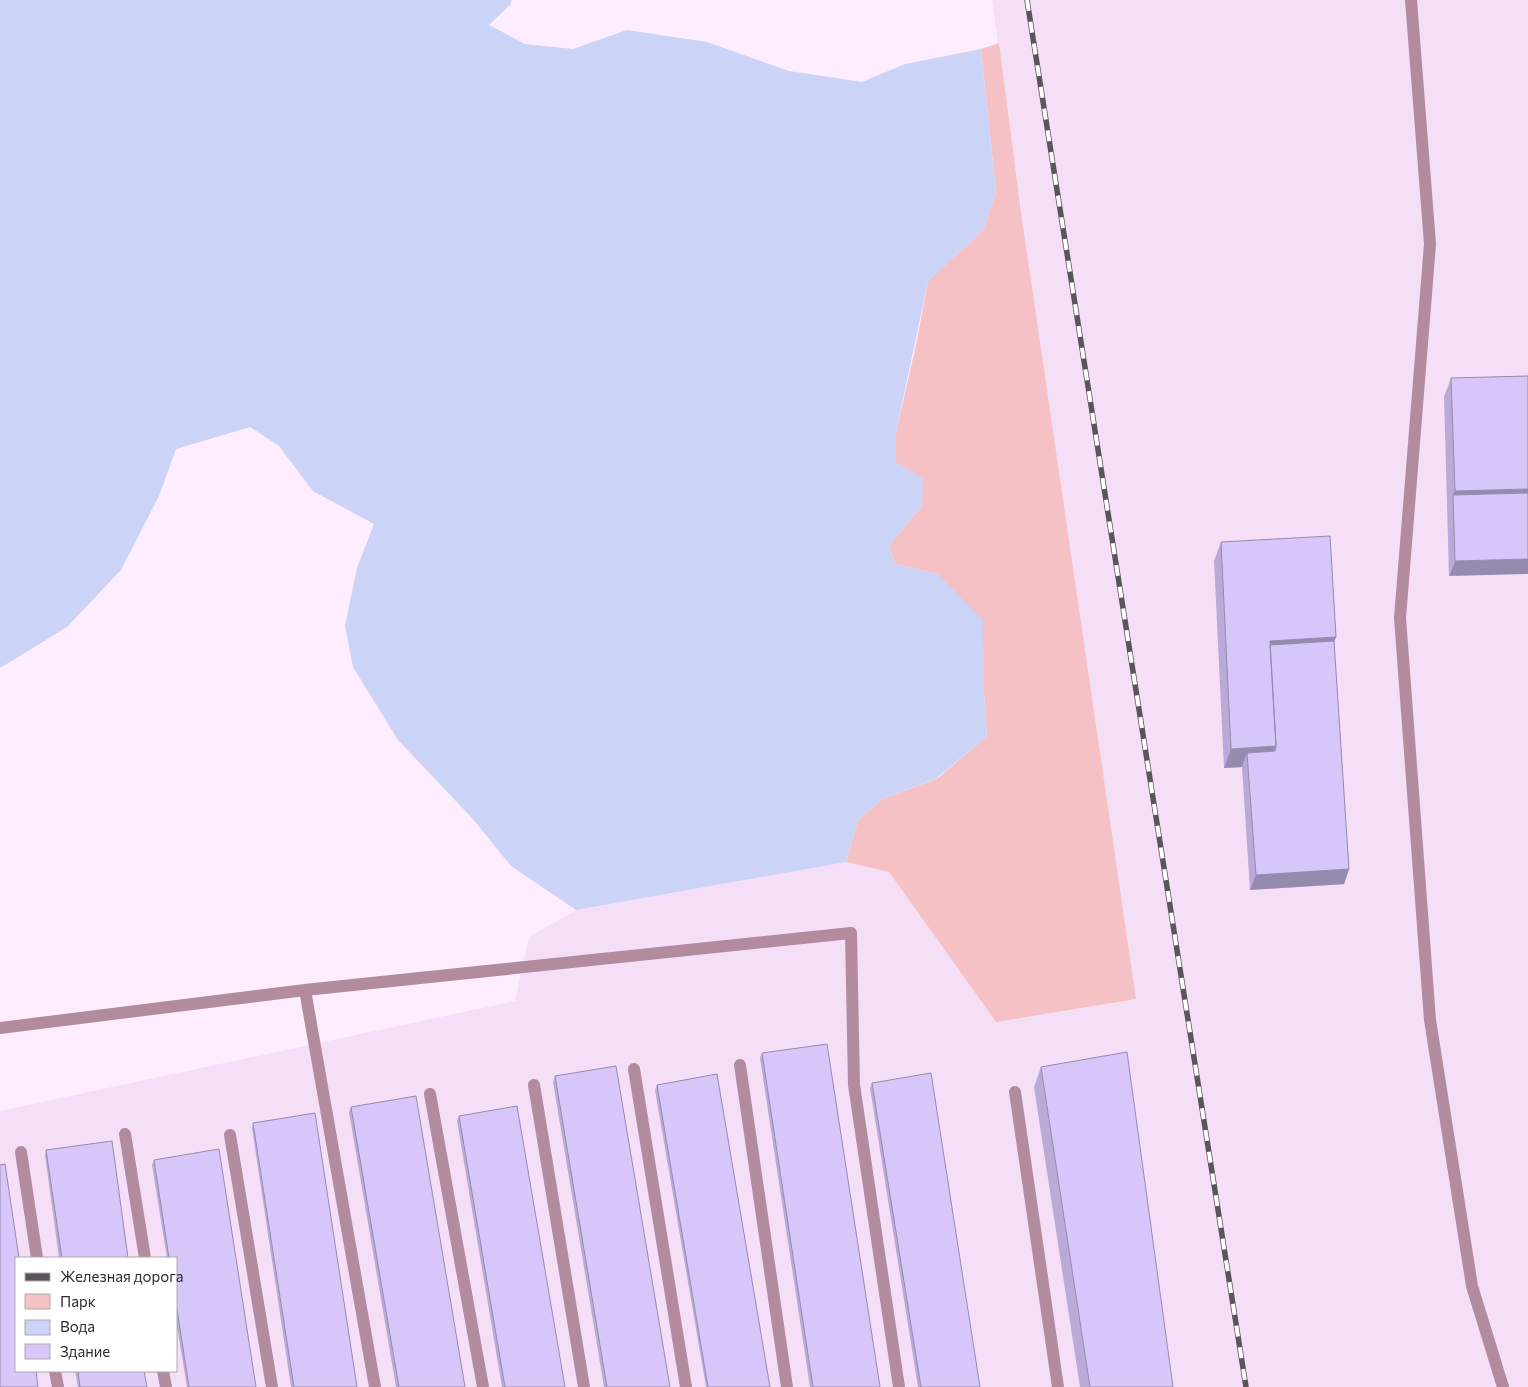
<svg xmlns="http://www.w3.org/2000/svg" width="1528" height="1387" font-family="Commissioner,sans-serif">
<style>
.built{fill:#f5dff6;fill-rule:evenodd}
.green{fill:#f6c1c5}
.water{fill:#cbd3f6}
.lines{fill:none;stroke-linecap:round;stroke-linejoin:round}
.service{stroke:#b38b9e;stroke-width:12}
.rail-casing{stroke:#5c535c;stroke-width:5.5}
.rail{stroke:#fff;stroke-width:4;stroke-dasharray:11;stroke-linecap:butt}
.wall{fill:#b9aad7}
.shaded-wall{fill:#968baf}
.building{fill:#d7c6fa;stroke:#968baf}
</style>
<rect width="100%" height="100%" fill="#fdedfe"/>
<path class="built" d="M992,0H1528V1387H0V1111L515,1001L529,937L576,910L846,862L889,872L996,1022L1061,499ZM16,1258H176V1371H16Z"/>
<path class="green" d="M999,43L1021,212L1136,999L996,1022L889,872L846,862L858,820L883,799L938,778L987,736L984,692L938,574L895,564L889,546L922,505V478L896,463V432L916,345L928,281L983,230L996,192L981,49Z"/>
<path class="water" d="M0,0H512L510,5L489,25L525,44L573,49L627,30L707,42L789,71L862,82L905,64L981,49L996,192L983,230L928,281L896,432V463L923,478L922,505L889,546L895,564L938,574L983,620L984,692L987,736L937,778L883,799L858,820L846,862L576,910L511,866L472,818L398,740L353,667L345,626L357,568L374,524L313,491L279,446L250,427L176,449L159,496L121,570L67,627L0,668Z"/>
<g class="lines">
<path class="service" d="M1411,0L1430,244L1400,618L1430,1020L1472,1286L1503,1387
M305,990L375,1387
M0,1028L305,990L851,933L854,1085L899,1387
M740,1065L787,1387
M634,1069L686,1387
M534,1085L584,1387
M1015,1092L1058,1387
M430,1094L483,1387
M125,1134L145,1258
M230,1135L272,1387
M21,1152L37,1258
M55,1371L58,1387
M163,1371L166,1387"/>
<g class="rail-casing">
<path id="rail" d="M1027,0L1246,1387"/>
</g>
<use href="#rail" class="rail"/>
</g>
<path class="wall" d="M1528,376L1449,576L1444,397L1451,378Z
M1221,542L1334,641L1349,869L1344,884L1250,890L1242,767L1224,768L1214,561Z
M762,1053L880,1387H810L760,1058Z
M1041,1067L1173,1387H1080L1034,1087Z
M555,1076L670,1387H604L553,1082Z
M872,1083L980,1387H918L870,1088Z
M657,1085L770,1387H706L655,1090Z
M351,1107L465,1387H396L349,1112Z
M459,1116L565,1387H502L457,1121Z
M253,1123L357,1387H291L252,1128Z
M46,1150L128,1258H59L45,1155Z
M154,1160L256,1387H187L176,1320V1258H167L152,1165Z
M75,1371H144L147,1387H78Z"/>
<path class="shaded-wall" d="M1528,489V508L1453,495L1455,491Z
M1528,559V574L1449,576L1455,561Z
M1336,637L1329,656L1269,659L1270,641Z
M1276,746L1269,766L1247,753L1242,767L1224,768L1231,749Z
M1349,869L1344,884L1250,890L1256,875Z"/>
<path class="building" d="M1528,376V489L1455,491L1451,378Z
M1528,493V559L1455,561L1453,495Z
M1330,536L1336,637L1270,641L1276,746L1231,749L1221,542Z
M1334,641L1349,869L1256,875L1247,753L1275,751L1276,746L1270,645Z
M827,1044L880,1387H813L762,1053Z
M1127,1052L1173,1387H1090L1041,1067Z
M616,1066L670,1387H607L555,1076Z
M931,1073L980,1387H921L872,1083Z
M717,1074L770,1387H708L657,1085Z
M416,1096L465,1387H399L351,1107Z
M517,1106L565,1387H505L459,1116Z
M315,1113L357,1387H294L253,1123Z
M112,1141L128,1258H62L46,1150Z
M219,1149L256,1387H189L176,1303V1258H169L154,1160Z
M5,1164L19,1258H16V1371H36L38,1387H0V1165Z
M78,1371H144L147,1387H80Z"/>
<rect x="15" y="1257" width="162" height="115" fill="#ffffff" stroke="#adaaad"/>
<rect x="25" y="1273" width="25" height="8" fill="#5c535c" stroke="#adaaad"/>
<text x="60" y="1282" font-size="15" fill="#312a31">Железная дорога</text>
<rect x="25" y="1294" width="25" height="15" fill="#f6c1c5" stroke="#adaaad"/>
<text x="60" y="1307" font-size="15" fill="#312a31">Парк</text>
<rect x="25" y="1320" width="25" height="15" fill="#cbd3f6" stroke="#adaaad"/>
<text x="60" y="1332" font-size="15" fill="#312a31">Вода</text>
<rect x="25" y="1344" width="25" height="15" fill="#d7c6fa" stroke="#adaaad"/>
<text x="60" y="1357" font-size="15" fill="#312a31">Здание</text>
</svg>
